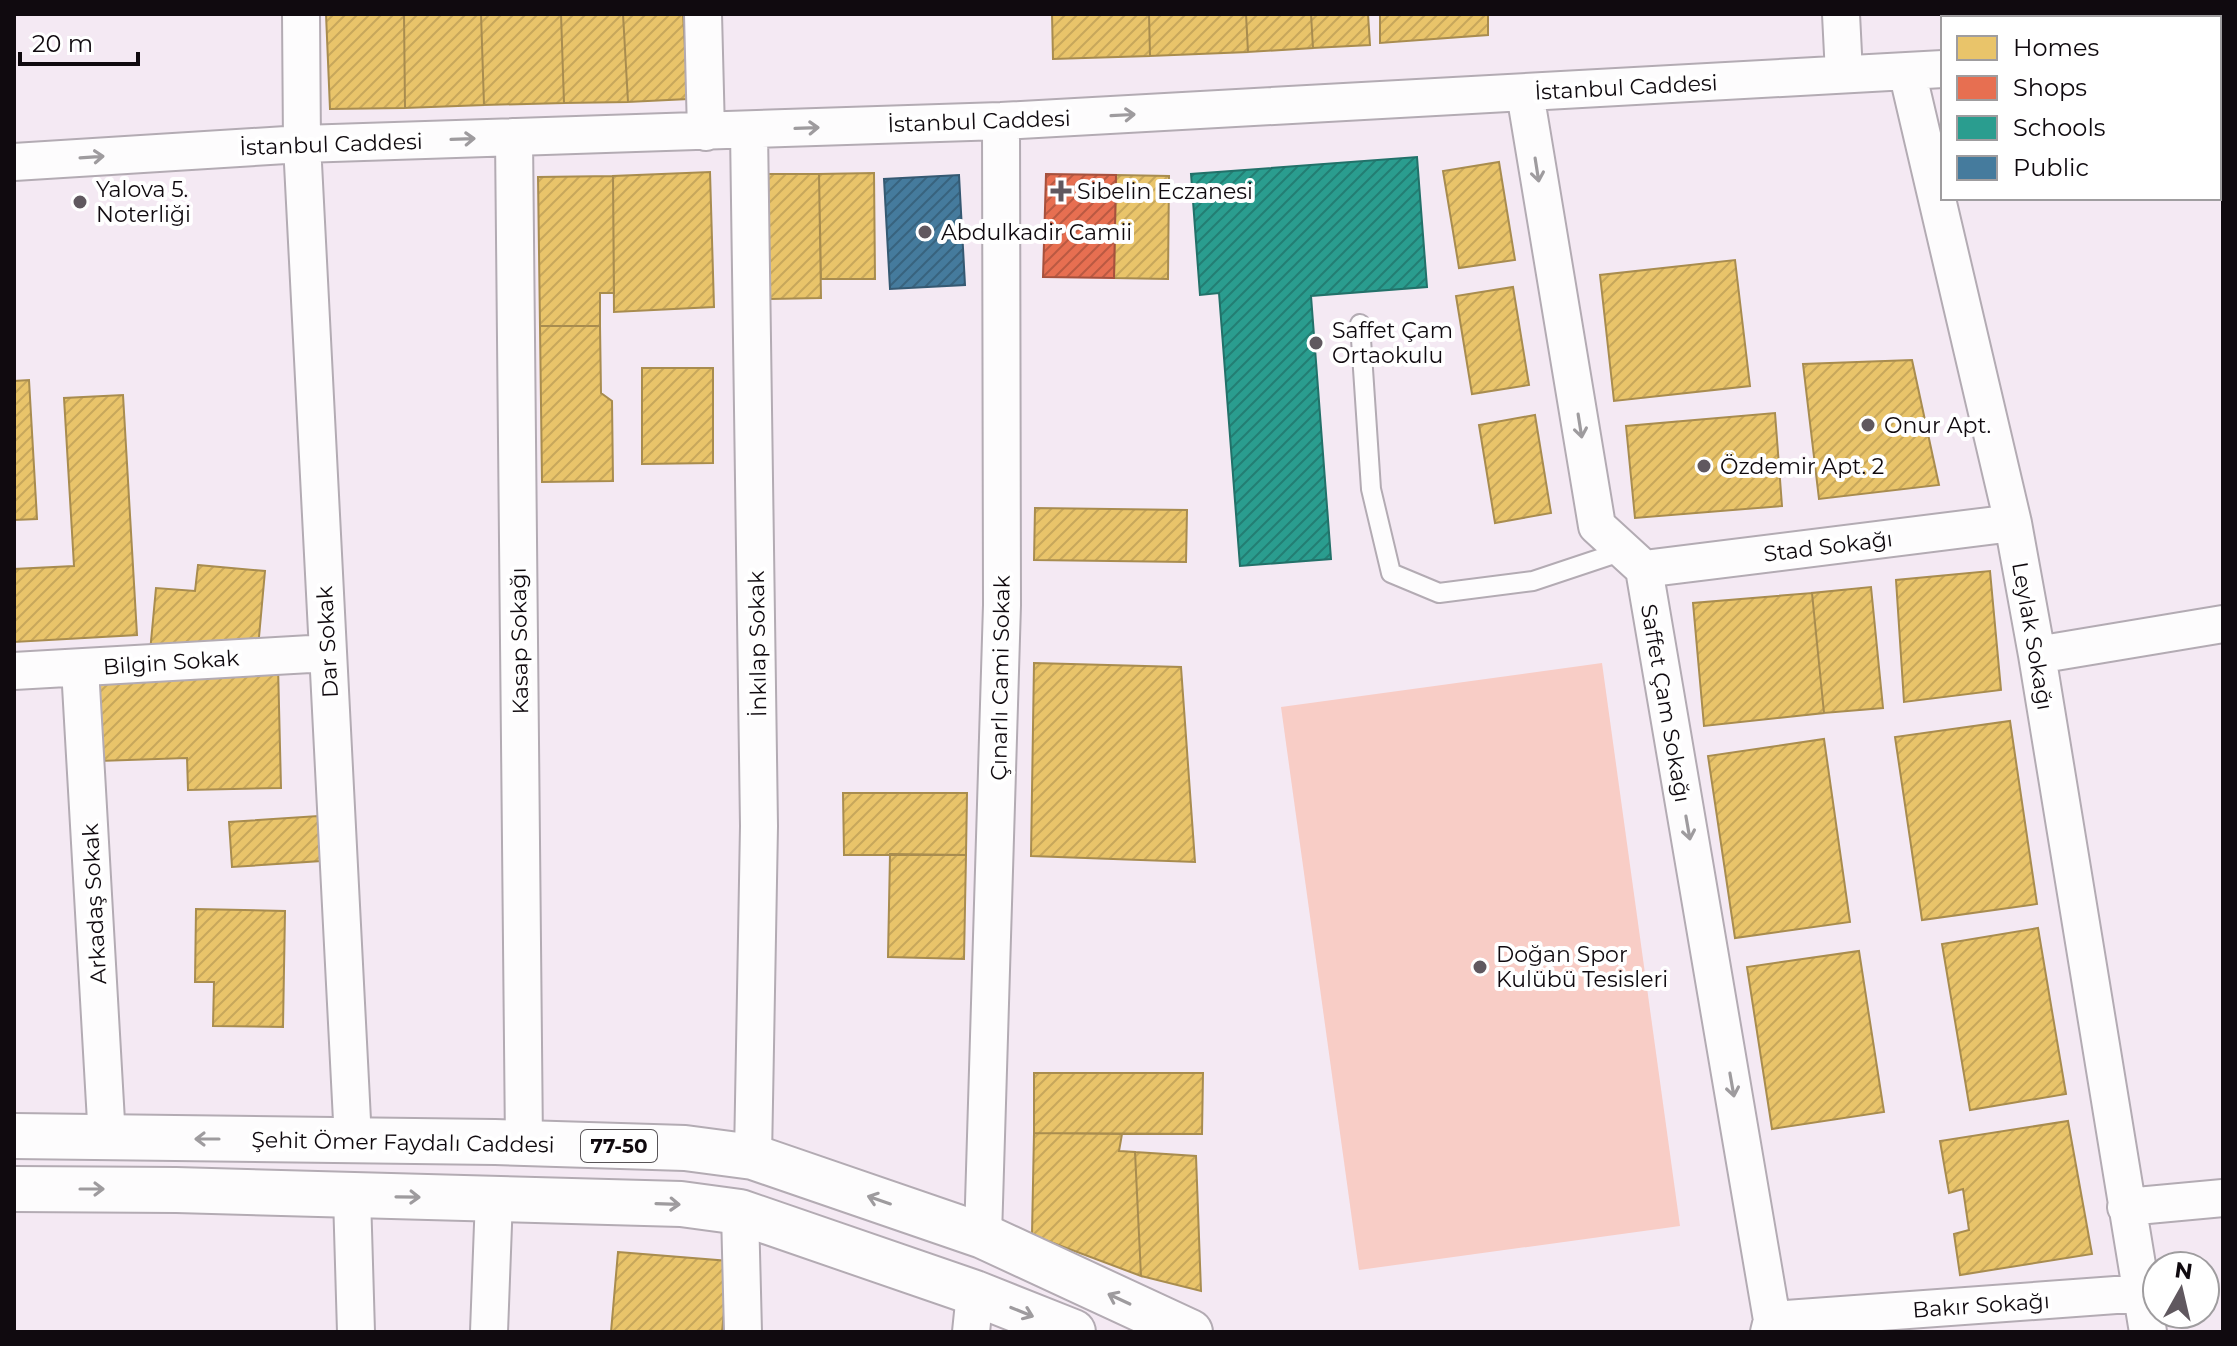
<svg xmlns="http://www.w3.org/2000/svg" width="2237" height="1346" font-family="Montserrat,sans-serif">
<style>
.pitch{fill:#f8cdc6}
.homes{fill:url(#homes-hatch);stroke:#a88c4f;stroke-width:2}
.shops{fill:url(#shops-hatch);stroke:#a6513d;stroke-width:2}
.schools{fill:url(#schools-hatch);stroke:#227169;stroke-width:2}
.public{fill:url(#public-hatch);stroke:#355972;stroke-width:2}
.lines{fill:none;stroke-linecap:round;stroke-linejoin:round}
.lane-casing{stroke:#b3abb3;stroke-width:22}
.street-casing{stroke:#b3abb3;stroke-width:40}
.primary-casing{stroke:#b3abb3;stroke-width:48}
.lane{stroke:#fdfcfd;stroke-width:18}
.street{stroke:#fdfcfd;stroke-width:36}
.primary{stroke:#fdfcfd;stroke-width:44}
.oneway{stroke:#9e9b9e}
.poi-dot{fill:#60585f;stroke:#fff;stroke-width:3}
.labels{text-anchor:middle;stroke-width:8;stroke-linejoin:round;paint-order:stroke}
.shield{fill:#fff;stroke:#585457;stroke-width:2}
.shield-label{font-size:20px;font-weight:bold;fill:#100a0f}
.street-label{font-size:22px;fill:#100a0f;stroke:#fff}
.poi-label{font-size:22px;fill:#100a0f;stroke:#fff;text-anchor:start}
</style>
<defs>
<pattern id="homes-hatch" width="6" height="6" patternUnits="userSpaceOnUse" patternTransform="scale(2)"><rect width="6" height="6" fill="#e9c46a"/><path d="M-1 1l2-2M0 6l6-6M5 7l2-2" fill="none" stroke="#c7a75b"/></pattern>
<pattern id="shops-hatch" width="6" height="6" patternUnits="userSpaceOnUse" patternTransform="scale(2)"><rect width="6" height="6" fill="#e76f51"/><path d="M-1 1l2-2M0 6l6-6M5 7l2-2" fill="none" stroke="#ba5942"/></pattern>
<pattern id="schools-hatch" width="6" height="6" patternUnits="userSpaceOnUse" patternTransform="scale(2)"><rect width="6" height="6" fill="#2a9d8f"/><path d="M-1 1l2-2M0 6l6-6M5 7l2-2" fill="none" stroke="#237e73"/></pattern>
<pattern id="public-hatch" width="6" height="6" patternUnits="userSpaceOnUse" patternTransform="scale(2)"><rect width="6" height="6" fill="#457b9d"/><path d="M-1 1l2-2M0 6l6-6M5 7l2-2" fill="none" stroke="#38637e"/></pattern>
</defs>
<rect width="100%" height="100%" fill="#f4e9f3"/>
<path class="pitch" d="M1602,663L1680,1226L1359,1270L1281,707Z"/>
<path class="homes" d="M326,14H404L405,108L330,109Z
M404,14H481L484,105L405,108Z
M481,14H561L564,103L484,105Z
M561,14H623L628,102L564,103Z
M623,14H683L688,99L628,102Z
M1052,14H1149L1150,56L1053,59Z
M1149,14H1246L1248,52L1150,56Z
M1246,14H1311L1313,48L1248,52Z
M1311,14H1368L1370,45L1313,48Z
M1380,14H1488V35L1380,43Z
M1499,162L1515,260L1459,268L1443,171Z
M710,172L714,307L614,312L613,176Z
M874,173L875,279H821L819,174Z
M768,174H819L821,298L770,299Z
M1116,175L1169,176L1168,279L1114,278Z
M613,176L614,293H600V326H540L538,177Z
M1735,260L1750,386L1614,401L1600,275Z
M1513,287L1529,385L1472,394L1456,296Z
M540,326H600L601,393L612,401L613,481L542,482Z
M1912,360L1939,485L1819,499L1803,364Z
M642,368H713V463L642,464Z
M29,380L37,519L14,520V381Z
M123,395L137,635L14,642V569L74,566L64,398Z
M1775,413L1782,506L1635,518L1626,426Z
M1535,415L1551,513L1495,523L1479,425Z
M1035,508L1187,510L1186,562L1034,560Z
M198,565L265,571L258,648L198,642L196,657L150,652L156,588L195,591Z
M1990,571L2001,690L1904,702L1896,580Z
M1871,587L1883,708L1824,713L1812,593Z
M1812,593L1824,713L1704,726L1693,603Z
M1034,663L1181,667L1195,862L1031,856Z
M278,665L281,788L188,790L187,758L99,761L96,670Z
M2010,721L2037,904L1922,920L1895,737Z
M1824,739L1850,922L1735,938L1708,756Z
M843,793H967L966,855H844Z
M318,816L321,861L232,867L229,822Z
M890,854L966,855L964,959L888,957Z
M196,909L285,911L283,1027L213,1026L214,982H195Z
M2038,928L2066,1094L1970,1110L1942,944Z
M1859,951L1884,1112L1772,1129L1747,967Z
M1034,1073H1203L1202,1134L1034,1133Z
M2068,1121L2092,1254L1960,1275L1954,1234L1969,1230L1963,1189L1949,1193L1940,1141Z
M1034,1133L1122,1134L1119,1151L1135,1152L1141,1276L1032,1235Z
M1135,1152L1196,1156L1201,1291L1141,1276Z
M618,1252L729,1261L722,1332H611Z"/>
<path class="shops" d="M1046,174L1116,175L1114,278L1043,277Z"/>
<path class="schools" d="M1417,157L1427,287L1311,296L1331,559L1240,566L1219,293L1200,295L1191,174Z"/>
<path class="public" d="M959,175L965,285L890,289L884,179Z"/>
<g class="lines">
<g class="lane-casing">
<path id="lane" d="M1360,324L1371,489L1391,573L1439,593L1533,581L1623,551"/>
</g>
<g class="street-casing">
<path id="street" d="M301,14L302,144L353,1140
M703,14L706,132
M1841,14L1844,74
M2219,56H2223
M1907,71L2013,523L2037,655L2148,1332
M1525,93L1597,526L1644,569L1772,1320L1769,1332
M749,131L759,826L753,1157
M514,137L524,1144
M2219,158L2223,179
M14,162L302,144L1001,121L1943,69
M1644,569L2013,523
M2037,655L2223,624
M80,668L107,1139
M14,671L328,653
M352,1196L356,1332
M2126,1207L2223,1198
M740,1212L743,1332
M983,1236L1002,605L1001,121
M1772,1320L2143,1293
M489,1332L494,1198
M971,1332L975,1293"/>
</g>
<g class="primary-casing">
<path id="primary" d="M14,1136L495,1142L685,1148L753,1157L983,1236L1190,1332
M14,1189L176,1190L681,1204L740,1212L975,1293L1073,1332"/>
</g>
<use href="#lane" class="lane"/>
<use href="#street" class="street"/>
<use href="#primary" class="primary"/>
</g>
<defs><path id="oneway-shaft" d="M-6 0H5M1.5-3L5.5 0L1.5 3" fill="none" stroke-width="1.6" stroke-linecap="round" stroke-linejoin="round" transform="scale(2)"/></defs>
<g class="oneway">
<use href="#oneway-shaft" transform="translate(1123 115) rotate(-3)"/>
<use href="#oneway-shaft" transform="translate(807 128) rotate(-2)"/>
<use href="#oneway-shaft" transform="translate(463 139) rotate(-2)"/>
<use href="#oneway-shaft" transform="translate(92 157) rotate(-4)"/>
<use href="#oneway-shaft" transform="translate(1537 170) rotate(81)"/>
<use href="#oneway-shaft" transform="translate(1580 426) rotate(81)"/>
<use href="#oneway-shaft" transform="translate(1688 828) rotate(80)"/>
<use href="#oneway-shaft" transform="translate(1732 1085) rotate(80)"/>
<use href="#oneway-shaft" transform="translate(207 1139) rotate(-180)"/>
<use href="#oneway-shaft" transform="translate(92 1189)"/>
<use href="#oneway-shaft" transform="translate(408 1197) rotate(1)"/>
<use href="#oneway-shaft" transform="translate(879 1200) rotate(-161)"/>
<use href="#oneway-shaft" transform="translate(668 1204) rotate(2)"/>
<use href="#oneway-shaft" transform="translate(1119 1299) rotate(-155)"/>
<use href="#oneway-shaft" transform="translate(1022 1312) rotate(22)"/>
</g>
<g class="poi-dot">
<path d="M1057 179h8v8h8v8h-8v8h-8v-8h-8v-8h8z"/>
<circle cx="80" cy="202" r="8"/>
<circle cx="925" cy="232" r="8"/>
<circle cx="1316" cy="343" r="8"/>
<circle cx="1868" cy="425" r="8"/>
<circle cx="1704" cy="466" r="8"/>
<circle cx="1480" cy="967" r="8"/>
</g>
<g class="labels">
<rect class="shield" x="581" y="1130" width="76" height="32" rx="6"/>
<g class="shield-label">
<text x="619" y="1153">77-50</text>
</g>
<g class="street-label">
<text transform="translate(1626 87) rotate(-3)" y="8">İstanbul Caddesi</text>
<text transform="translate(979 121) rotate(-2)" y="8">İstanbul Caddesi</text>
<text transform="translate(331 144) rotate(-2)" y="8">İstanbul Caddesi</text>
<text transform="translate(1828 546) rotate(-7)" y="8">Stad Sokağı</text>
<text transform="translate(2033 636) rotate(80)" y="8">Leylak Sokağı</text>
<text transform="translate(519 641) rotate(-91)" y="8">Kasap Sokağı</text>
<text transform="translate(327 642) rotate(-93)" y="8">Dar Sokak</text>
<text transform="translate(757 644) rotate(-91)" y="8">İnkılap Sokak</text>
<text transform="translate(171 662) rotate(-4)" y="8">Bilgin Sokak</text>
<text transform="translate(1000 678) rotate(-89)" y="8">Çınarlı Cami Sokak</text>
<text transform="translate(1666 703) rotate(80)" y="8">Saffet Çam Sokağı</text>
<text transform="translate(94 904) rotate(-93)" y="8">Arkadaş Sokak</text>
<text transform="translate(403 1142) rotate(1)" y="8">Şehit Ömer Faydalı Caddesi</text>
<text transform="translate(1981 1305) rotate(-4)" y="8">Bakır Sokağı</text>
</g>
<g class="poi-label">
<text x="96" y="197">Yalova 5.<tspan x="96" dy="25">Noterliği</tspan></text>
<text x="1077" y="199">Sibelin Eczanesi</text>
<text x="941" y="240">Abdulkadir Camii</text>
<text x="1332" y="338">Saffet Çam<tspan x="1332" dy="25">Ortaokulu</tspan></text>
<text x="1884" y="433">Onur Apt.</text>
<text x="1720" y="474">Özdemir Apt. 2</text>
<text x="1496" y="962">Doğan Spor<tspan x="1496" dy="25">Kulübü Tesisleri</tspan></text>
</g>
</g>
<rect width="2237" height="1346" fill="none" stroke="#100a0f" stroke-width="32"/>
<rect x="1941" y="16" width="280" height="184" fill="#ffffff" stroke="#9f9d9f" stroke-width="2"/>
<rect x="1957" y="36" width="40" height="24" fill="#e9c46a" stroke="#9f9d9f" stroke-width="2"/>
<text x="2013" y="56" font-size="24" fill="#100a0f">Homes</text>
<rect x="1957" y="76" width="40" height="24" fill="#e76f51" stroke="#9f9d9f" stroke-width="2"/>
<text x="2013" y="96" font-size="24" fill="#100a0f">Shops</text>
<rect x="1957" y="116" width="40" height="24" fill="#2a9d8f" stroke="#9f9d9f" stroke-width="2"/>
<text x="2013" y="136" font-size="24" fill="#100a0f">Schools</text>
<rect x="1957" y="156" width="40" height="24" fill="#457b9d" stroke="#9f9d9f" stroke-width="2"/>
<text x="2013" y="176" font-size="24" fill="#100a0f">Public</text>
<g transform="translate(2181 1290) rotate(8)"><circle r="38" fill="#ffffff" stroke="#9f9d9f" stroke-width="2"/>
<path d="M0-6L14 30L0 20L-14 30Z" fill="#60585f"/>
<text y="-12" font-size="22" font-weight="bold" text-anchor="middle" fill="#100a0f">N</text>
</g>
<path d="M20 52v12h118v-12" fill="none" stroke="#100a0f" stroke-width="4"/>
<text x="32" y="52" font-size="24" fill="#100a0f" stroke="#ffffff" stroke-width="6" paint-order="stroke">20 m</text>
</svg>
